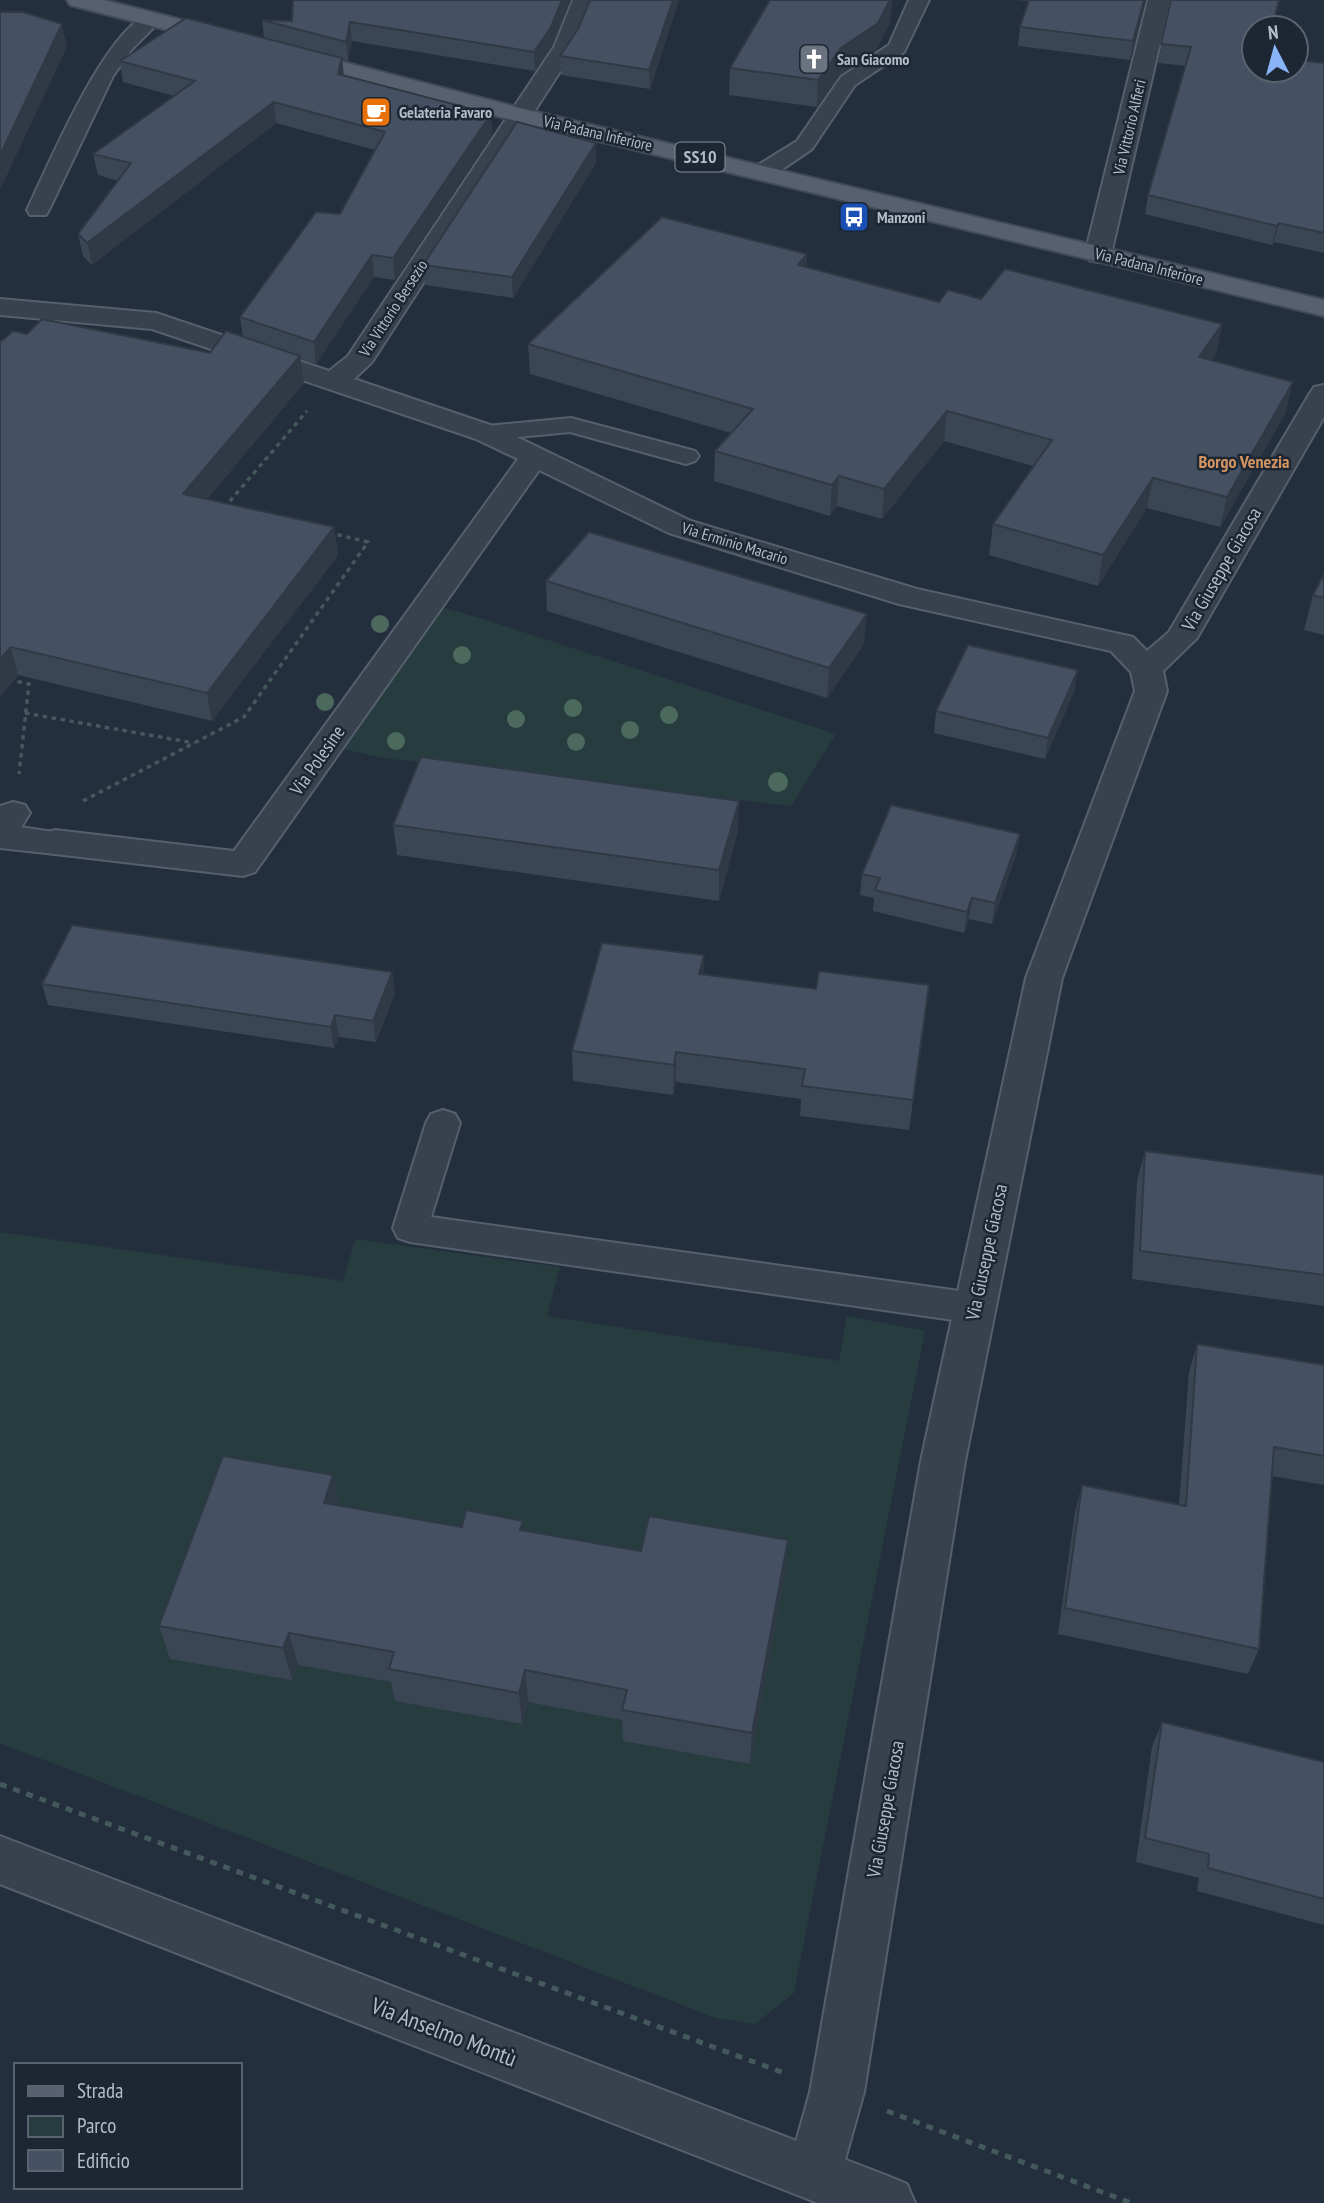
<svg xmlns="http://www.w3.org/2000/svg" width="1324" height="2203" font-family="'PT Sans Narrow',sans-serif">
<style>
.green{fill:#263c3f}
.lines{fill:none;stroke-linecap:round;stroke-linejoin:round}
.service-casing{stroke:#565f6c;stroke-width:4}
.pedestrian-casing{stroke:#565f6c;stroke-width:4}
.minor-casing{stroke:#565f6c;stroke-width:4}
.tertiary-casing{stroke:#565f6c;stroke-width:4}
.primary-casing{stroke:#414a57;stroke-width:4}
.path-far1{stroke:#44595c;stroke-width:3.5;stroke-dasharray:4.5 4.5;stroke-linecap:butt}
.path{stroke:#44595c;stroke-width:5;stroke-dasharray:7 7;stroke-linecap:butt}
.service{fill:#38414e;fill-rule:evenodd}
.pedestrian{fill:#38414e;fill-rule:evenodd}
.minor{fill:#38414e;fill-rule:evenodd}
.tertiary{fill:#38414e;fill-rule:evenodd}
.primary{fill:#56606e;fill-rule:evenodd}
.tree{fill:#4b6a5d}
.wall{fill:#3b4654}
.shaded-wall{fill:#303945}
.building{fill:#455162;stroke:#303945;stroke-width:2}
.labels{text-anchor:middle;stroke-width:5;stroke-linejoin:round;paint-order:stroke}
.far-poi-label{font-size:16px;font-weight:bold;fill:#b4bcc9;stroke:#1d2633;text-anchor:start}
.far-street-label{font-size:16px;fill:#b4bcc9;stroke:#1d2633}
.shield{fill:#1d2633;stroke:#878f9c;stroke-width:2}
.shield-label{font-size:18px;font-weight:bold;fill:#b4bcc9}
.far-neighbourhood-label{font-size:18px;font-weight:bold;fill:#d59563;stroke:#1d2633}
.street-label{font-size:19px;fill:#b4bcc9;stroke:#1d2633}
.near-street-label{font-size:23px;fill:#b4bcc9;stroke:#1d2633}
</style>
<rect width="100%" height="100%" fill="#242f3e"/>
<path class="green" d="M427,603L480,618L836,734L791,806L383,758L327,745Z
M0,1232L343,1281L355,1239L560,1267L547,1316L839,1361L847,1316L925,1331L794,1993L755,2024L716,2018L0,1743Z"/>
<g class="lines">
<g class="service-casing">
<path id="service" d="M909,0H929L904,52L855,85L812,149L771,177H755L752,172L755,167L797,141L841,77L889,45Z
M152,13L162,19L132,49L113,76L49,210L46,215H30L27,210C48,167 106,25 152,13Z
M571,418L695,451L699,456L695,461L686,464L570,432L486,440L477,438L474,433L477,428L486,426Z
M443,1110L455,1114L460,1123L431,1217L974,1293L987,1298L992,1308L987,1318L974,1323L410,1242L398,1238L393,1228L426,1123L431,1114Z"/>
</g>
<g class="pedestrian-casing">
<path id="pedestrian" d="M0,824L67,834L72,842L67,850L55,854L0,848Z"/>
</g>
<g class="minor-casing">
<path id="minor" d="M573,0H595L576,47L372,362L354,379L496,427L691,521L917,589L1133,637L1147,651L1169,632L1310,393L1314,387L1324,385V417L1197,638L1163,671L1167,691L1062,978L965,1461L864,2092L841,2174L833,2193L814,2201L795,2193L787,2174L810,2092L921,1461L1026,978L1135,691L1131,672L1111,651L899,604L669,533L539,470L255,872L243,876L55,854L43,850L38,842L43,834L55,830L234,851L518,459L476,439L152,329L0,315V299L156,313L329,371L348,356L554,47Z
M1148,0H1170L1111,254L1107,260L1098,262L1089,260L1085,254Z
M13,802L25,805L30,813L12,842L0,846V806Z"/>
</g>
<g class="tertiary-casing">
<path id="tertiary" d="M0,1836L888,2176L907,2184L915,2203H818L0,1884Z"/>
</g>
<g class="primary-casing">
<path id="primary" d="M67,0H104L233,33L236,38L233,43L225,45L70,5Z
M293,49L524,109L1324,300V316L520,122L285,61L281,56L285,51Z"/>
</g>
<path class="path-far1" d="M224,508L307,411
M0,678L29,684L19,774
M25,713L194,743
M83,801L244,717L368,542L330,533"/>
<path class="path" d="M0,1784L784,2073
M887,2111L1131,2203"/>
<use href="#service" class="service"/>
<use href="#pedestrian" class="pedestrian"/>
<use href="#minor" class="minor"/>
<use href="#tertiary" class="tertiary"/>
<use href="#primary" class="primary"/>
</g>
<g class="tree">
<circle cx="380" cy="624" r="9"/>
<circle cx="462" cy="655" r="9"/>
<circle cx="325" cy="702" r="9"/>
<circle cx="573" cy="708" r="9"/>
<circle cx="669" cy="715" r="9"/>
<circle cx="516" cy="719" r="9"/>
<circle cx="630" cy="730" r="9"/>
<circle cx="396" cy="741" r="9"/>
<circle cx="576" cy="742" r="9"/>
<circle cx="778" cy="782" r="10"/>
</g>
<path class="wall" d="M293,0H571L552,46L535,71L352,41L348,61L342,59L344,75L491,114L492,135L395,280L374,277L316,364L300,359L304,383L207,499L334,527L338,555L212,721L18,675L0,697V341L27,334L210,353L243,337L240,317L340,214L375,150L276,123L92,265L83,256L78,234L118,181L98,175L93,154L174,96L123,82L120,61L264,38L262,20L292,21Z
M679,0L650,89L561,75L560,56L578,29Z
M770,0H892L890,22L876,50L840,75L817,107L729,95L730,68Z
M1017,0H1146L1130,60L1018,46L1020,27L1029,1Z
M1171,0H1280L1273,28L1254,70L1324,63V253L1274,242L1272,245L1145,214L1148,195L1186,66L1158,63Z
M596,143V163L513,298L425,285L423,265Z
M807,254V267L939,302L981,299L1222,324L1216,354L1211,360L1286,412L1220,527L1147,508L1098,586L989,555L993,524L1033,466L944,441L882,519L837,506L830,516L714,481L715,451L731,433L530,374L528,344Z
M1324,574V635L1304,630L1313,595Z
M546,581L864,644L827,698L547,611Z
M1078,670L1074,692L1045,759L934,733L936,711Z
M393,825L738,831L719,901L397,855Z
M1020,834L1016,855L992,924L969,919L964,933L873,911L874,898L860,895L862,874Z
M392,972L395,993L376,1042L339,1037L334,1048L48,1005L42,984Z
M704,975L816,989L929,985L909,1130L800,1116L801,1099L676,1082L673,1095L573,1081L572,1051Z
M1145,1151L1324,1175V1306L1132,1279L1137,1181Z
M1197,1344L1324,1365V1485L1272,1476L1259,1649L1248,1674L1058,1634L1075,1512L1082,1485L1179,1505L1189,1372Z
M333,1475L339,1506L462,1527L524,1531L641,1551L788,1540L785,1573L750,1764L623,1741L622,1720L528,1702L522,1724L395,1701L391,1682L298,1665L292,1680L170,1659L159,1626Z
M1162,1722L1324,1762V1925L1197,1891L1199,1878L1136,1862L1152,1747Z"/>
<path class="shaded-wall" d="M562,0H571L552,46L535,71L534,52Z
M673,0H679L650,89L649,70Z
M890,0H892L890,22L876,50L840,75L817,107L818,80L841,48Z
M1144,0H1146L1130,60L1133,41Z
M350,22L352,41L348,61L346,42Z
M62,24L67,47L0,190V155Z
M342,58L344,79L338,74Z
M274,102L276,123L92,265L87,243Z
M491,114L492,135L395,280L393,258Z
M596,143V163L513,298L512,277Z
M1279,223L1274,242L1272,245L1277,226Z
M807,254L806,284L798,265Z
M372,255L374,277L316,364L314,342Z
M1222,324L1216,354L1193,387L1199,357Z
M300,356L304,383L188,522L183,494Z
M1293,382L1286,412L1220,527L1227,497Z
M947,411L944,441L882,519L884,489Z
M839,476L837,506L830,516L832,485Z
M1153,478L1147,508L1098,586L1103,555Z
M334,527L338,555L212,721L207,693Z
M867,614L864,644L827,698L829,668Z
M11,647L18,675L0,697V659Z
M1078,670L1074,692L1045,759L1048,738Z
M739,801L738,831L719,901V870Z
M1020,834L1016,855L992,924L995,903Z
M972,898L969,919L964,933L967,912Z
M704,955L703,985L699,974Z
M392,972L395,993L376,1042L373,1021Z
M335,1015L339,1037L334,1048L331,1027Z
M676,1052V1082L673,1095L674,1065Z
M333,1475L340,1509L324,1503Z
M788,1540L785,1573L750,1764L752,1733Z
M289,1633L298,1665L292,1680L283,1648Z
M525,1670L528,1702L522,1724L519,1693Z"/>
<path class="building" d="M293,0H562L551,27L534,52L350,22L346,42L262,20L292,21Z
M590,0H673L649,70L560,56L578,29Z
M770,0H890L878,23L841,48L818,80L730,68Z
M1029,0H1144L1133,41L1020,27Z
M1171,0H1279L1272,28H1254V70H1296V60L1324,63V233L1279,223L1277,226L1148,195L1191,47L1161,44Z
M0,12H23L62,24L0,155Z
M186,18L342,58L338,74L491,114L393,258L372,255L314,342L240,317L316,212L340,214L385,132L274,102L87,243L78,234L131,163L93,154L195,81L120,61Z
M517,122L596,143L512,277L423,265Z
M662,217L807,254L798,265L939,302L948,290L981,299L1005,269L1222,324L1199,357L1293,382L1227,497L1153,478L1103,555L993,524L1052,440L947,411L884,489L839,476L832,485L715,451L753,409L528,344Z
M42,319L210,353L226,331L300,356L183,494L334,527L207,693L11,647L0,659V341L3,340L13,331L27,334Z
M589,532L867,614L829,668L546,581Z
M1324,574V598L1313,595Z
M968,645L1078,670L1048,738L936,711Z
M421,757L739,801L719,870L393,825Z
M891,805L1020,834L995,903L972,898L967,912L875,890L880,878L862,874Z
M72,925L392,972L373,1021L335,1015L331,1027L42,984Z
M602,943L704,955L699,974L816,989L819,971L929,985L913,1100L802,1086L805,1069L676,1052L674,1065L572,1051Z
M1145,1151L1324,1175V1275L1140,1251Z
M1197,1344L1324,1365V1456L1274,1447L1259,1649L1065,1608L1082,1485L1186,1506Z
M223,1456L333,1475L324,1503L462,1527L466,1510L523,1521L520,1530L641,1551L649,1516L788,1540L752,1733L622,1710L627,1690L525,1670L519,1693L389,1669L394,1652L289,1633L283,1648L159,1626Z
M1162,1722L1324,1762V1899L1208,1868L1209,1854L1145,1838Z"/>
<defs>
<g id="church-square" transform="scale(1.575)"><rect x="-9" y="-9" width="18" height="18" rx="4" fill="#6b7280" stroke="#1d2633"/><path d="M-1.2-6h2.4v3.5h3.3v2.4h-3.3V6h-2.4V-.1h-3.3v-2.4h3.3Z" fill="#fff"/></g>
<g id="cafe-square" transform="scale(1.575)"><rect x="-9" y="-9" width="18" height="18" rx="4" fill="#e8710a" stroke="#1d2633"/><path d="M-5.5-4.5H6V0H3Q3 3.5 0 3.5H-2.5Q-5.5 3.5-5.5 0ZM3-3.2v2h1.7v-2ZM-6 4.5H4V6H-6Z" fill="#fff"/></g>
<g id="bus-square" transform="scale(1.575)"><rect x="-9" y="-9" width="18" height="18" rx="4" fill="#1a4fb4" stroke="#1d2633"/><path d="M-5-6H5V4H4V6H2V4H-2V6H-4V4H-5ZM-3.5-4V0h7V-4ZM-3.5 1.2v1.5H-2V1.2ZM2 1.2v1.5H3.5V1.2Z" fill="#fff"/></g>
</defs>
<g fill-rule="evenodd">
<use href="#church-square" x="814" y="59"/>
<use href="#cafe-square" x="376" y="112"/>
<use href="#bus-square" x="854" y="217"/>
</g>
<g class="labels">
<g class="far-poi-label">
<text x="837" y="65">San Giacomo</text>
<text x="399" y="118">Gelateria Favaro</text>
<text x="877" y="223">Manzoni</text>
</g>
<g class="far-street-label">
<text transform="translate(1129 127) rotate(-77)" y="6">Via Vittorio Alfieri</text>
<text transform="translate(598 133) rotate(13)" y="6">Via Padana Inferiore</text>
<text transform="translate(1149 266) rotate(14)" y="6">Via Padana Inferiore</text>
<text transform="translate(393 308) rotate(-57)" y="6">Via Vittorio Bersezio</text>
<text transform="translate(735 543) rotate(17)" y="6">Via Erminio Macario</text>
</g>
<rect class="shield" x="675.5" y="142.5" width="49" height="29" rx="5"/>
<g class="shield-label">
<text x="700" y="163">SS10</text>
</g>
<g class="far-neighbourhood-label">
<text x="1244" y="468">Borgo Venezia</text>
</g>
<g class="street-label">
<text transform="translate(1221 569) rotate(-60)" y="7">Via Giuseppe Giacosa</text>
<text transform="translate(317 760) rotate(-55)" y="7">Via Polesine</text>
<text transform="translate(986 1252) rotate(-78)" y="7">Via Giuseppe Giacosa</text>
<text transform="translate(885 1809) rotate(-80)" y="7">Via Giuseppe Giacosa</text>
</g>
<g class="near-street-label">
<text transform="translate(444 2032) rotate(21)" y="8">Via Anselmo Montù</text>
</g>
</g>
<rect x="14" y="2063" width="228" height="126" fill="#1d2633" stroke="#59626f" stroke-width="2"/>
<rect x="28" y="2086" width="35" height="10" fill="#56606e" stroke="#59626f" stroke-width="2"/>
<text x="77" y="2098" font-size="21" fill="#b4bcc9">Strada</text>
<rect x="28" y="2116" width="35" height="21" fill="#263c3f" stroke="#59626f" stroke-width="2"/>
<text x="77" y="2133" font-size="21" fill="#b4bcc9">Parco</text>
<rect x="28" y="2150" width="35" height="21" fill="#455162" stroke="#59626f" stroke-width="2"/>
<text x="77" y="2168" font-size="21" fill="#b4bcc9">Edificio</text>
<g transform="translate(1275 49) rotate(354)"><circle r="33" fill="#1d2633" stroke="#59626f" stroke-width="2"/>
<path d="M0-5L12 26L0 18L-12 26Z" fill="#8ab4f8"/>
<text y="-10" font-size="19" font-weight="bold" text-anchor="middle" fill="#b4bcc9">N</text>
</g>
</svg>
